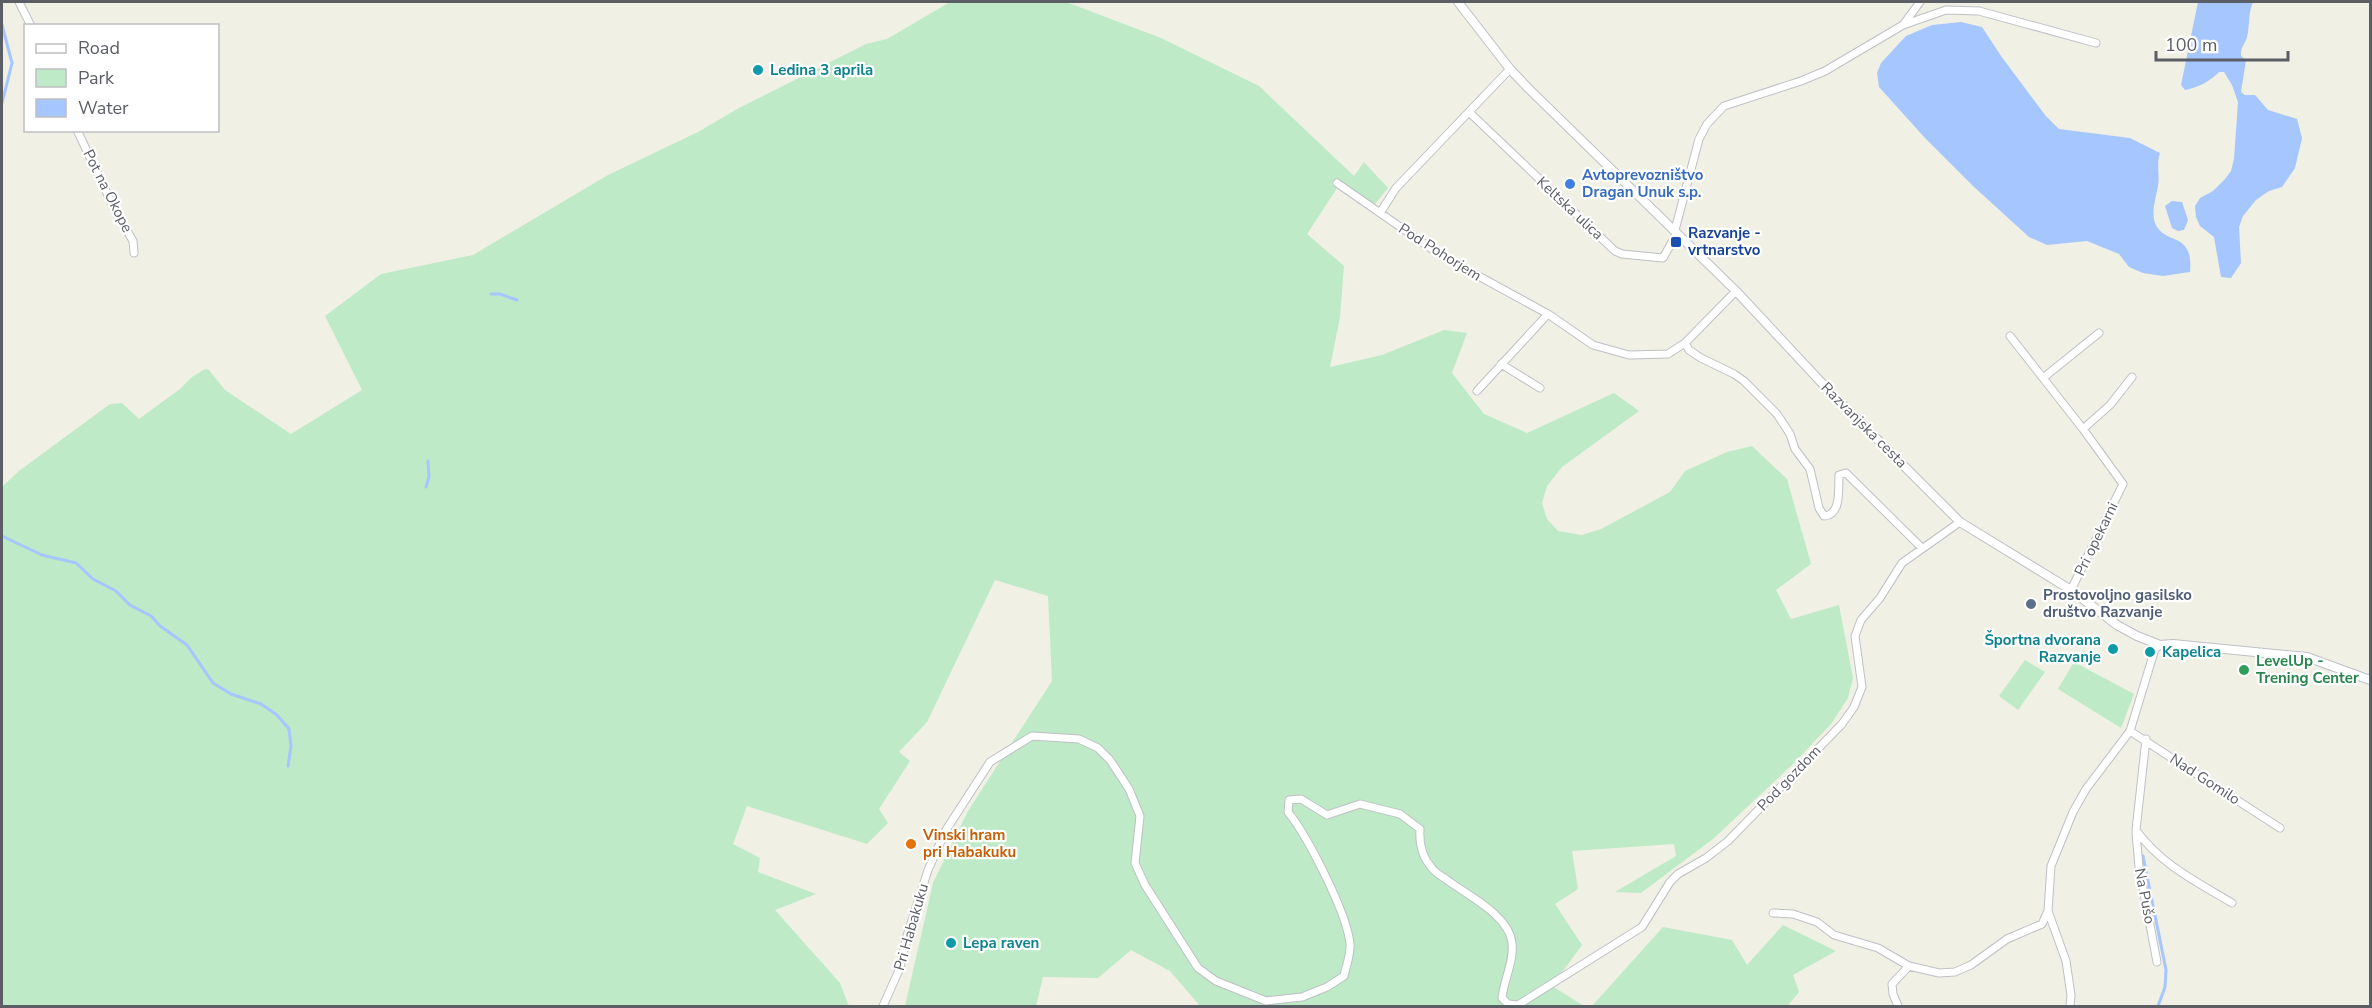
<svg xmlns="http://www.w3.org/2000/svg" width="2372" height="1008" font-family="'Nunito Sans',sans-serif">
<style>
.green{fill:#beeac7}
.water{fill:#a5c6ff}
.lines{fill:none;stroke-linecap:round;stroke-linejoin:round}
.stream{stroke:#a5c6ff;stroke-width:3}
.minor-casing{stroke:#bec0c6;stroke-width:9}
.tertiary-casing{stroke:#bec0c6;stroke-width:10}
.minor{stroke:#fff;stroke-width:7}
.tertiary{stroke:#fff;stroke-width:8}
.culture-dot{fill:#0f9aa8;stroke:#fff;stroke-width:2}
.shop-dot{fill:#3f7fe0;stroke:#fff;stroke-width:2}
.transit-dot{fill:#1a4fb4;stroke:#fff;stroke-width:2}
.service-dot{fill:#5c6f8a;stroke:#fff;stroke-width:2}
.leisure-dot{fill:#2e9e5b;stroke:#fff;stroke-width:2}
.food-dot{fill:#e8710a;stroke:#fff;stroke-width:2}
.labels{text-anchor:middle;stroke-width:4.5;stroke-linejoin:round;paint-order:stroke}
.culture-label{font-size:15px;font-weight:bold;fill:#0d838f;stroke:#fff;text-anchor:start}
.shop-label{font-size:15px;font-weight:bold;fill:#366cbe;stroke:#fff;text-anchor:start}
.street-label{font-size:15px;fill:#5c5e66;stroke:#fff}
.transit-label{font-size:15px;font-weight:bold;fill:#164399;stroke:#fff;text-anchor:start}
.service-label{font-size:15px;font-weight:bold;fill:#4e5e75;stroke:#fff;text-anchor:start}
.leisure-label{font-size:15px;font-weight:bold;fill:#27864d;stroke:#fff;text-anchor:start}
.food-label{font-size:15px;font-weight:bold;fill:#c56008;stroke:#fff;text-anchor:start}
</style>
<rect width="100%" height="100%" fill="#f0f0e4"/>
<path class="green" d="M950,2H1066L1161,38L1259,86L1354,176L1364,162L1388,188L1375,204L1341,182L1307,234L1344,266L1340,317L1330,367L1382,355L1444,330L1467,333L1452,373L1484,414L1527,433L1614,393L1639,411L1562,467L1547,486L1542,503L1547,519L1558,531L1582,535L1601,529L1670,492L1685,471L1727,452L1752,446L1787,479L1811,564L1776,590L1791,619L1839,605L1853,678L1848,698L1831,724L1793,764L1713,839L1641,893L1615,892L1676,856L1674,844L1572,851L1578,889L1555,904L1582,945L1552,986L1584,1006H1200L1170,971L1131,950L1098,978L1043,977L1036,1006H905L933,883L968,811L1052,681L1048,596L995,580L927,722L899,752L910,761L879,809L888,823L867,844L747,806L733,844L760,858L758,872L816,894L775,910L840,983L849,1006H2V487L19,471L110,404L122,403L139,419L180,389L192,377L205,369L209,370L225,390L291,434L362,390L325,316L381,274L473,255L608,175L698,132L739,108L866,44L887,39Z
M2025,660L2045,672L2018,710L1999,696Z
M2074,662L2134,694L2121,728L2058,689Z
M1783,925L1836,951L1793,975L1799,992L1789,1004L1791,1006H1592L1663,927L1732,940L1747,965Z"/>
<path class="water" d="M2198,2H2253C2248,13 2250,25 2247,37C2245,45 2240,47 2241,56L2246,60L2241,92L2245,95H2255L2268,110L2297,119L2302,138L2295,168L2282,187L2269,191L2256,200L2243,216L2239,227L2241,263L2231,278L2221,277L2214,237L2200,226L2196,217L2195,206L2200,198L2213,191L2225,179L2231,171L2234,159L2238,102L2232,85L2224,72H2219C2211,81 2197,88 2185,90L2181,85Z
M1961,22L1982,27L2001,56L2045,115L2059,129L2130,138L2160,153C2156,163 2160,175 2158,186C2156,197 2151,212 2155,223C2164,246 2194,230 2190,272L2163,276L2143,273L2129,267L2119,254L2087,241L2047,245L2029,237L1973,186L1925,138L1879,87L1877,73L1881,63L1906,36L1932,25Z
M2172,201L2182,202L2188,220L2184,230L2178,231L2172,228L2165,206Z"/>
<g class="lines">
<path class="stream" d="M2,25L12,63L2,103
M491,294H500L517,300
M426,487L429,477L428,461
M2,536L42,555L76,563L93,579L116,591L130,605L151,616L160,626L187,645L213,683L231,694L261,704L277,715L289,729L291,746L288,766
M2143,856L2166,970L2165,987L2158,1006"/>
<g class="minor-casing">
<path id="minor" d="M19,2L31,26
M1903,25L1920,2
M1469,112L1615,251L1622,254L1663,258L1677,233
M77,130L115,210L133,241L134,253
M1337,183L1442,256L1548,314L1593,345L1629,355L1668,354L1685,343L1736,291
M1380,213L1396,188L1510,69
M1675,230L1699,139L1707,124L1724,106L1801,81L1825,71L1903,25L1946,10L1979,11L2096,43
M2010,336L2083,429L2123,484L2071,590
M1685,343L1689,350L1701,358L1734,374L1744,381L1777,414L1790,434L1795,449L1810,469L1819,508L1824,516C1842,515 1838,489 1839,475L1846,473L1922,548
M1501,364L1540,388
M2043,378L2099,333
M1477,391L1548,314
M2083,429L2110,405L2132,377
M2130,731L2280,828
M2146,739L2136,830C2160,864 2197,882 2232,903
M2136,833L2139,867L2157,962
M1773,913L1793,914L1817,922L1834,935L1878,948L1909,966
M883,1006L900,968L906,939L928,870L946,830L990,762L1032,736L1079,739L1098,748L1110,760L1129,789L1140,816L1135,863L1145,885L1198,968L1216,981L1266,1001L1302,997L1327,987L1344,976C1346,966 1351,954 1350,944C1347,913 1308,837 1288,812L1289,800L1301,799L1327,815L1360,804L1400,814L1420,829C1419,843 1422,857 1432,868C1435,873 1442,876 1447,880C1467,895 1509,915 1512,943C1514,962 1504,979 1502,998L1508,1004L1518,1005L1642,927L1670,882L1678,874L1706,858L1728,841L1842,724L1854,707L1862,687L1855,636L1861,620L1880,598L1902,563L1960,522
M1898,1006L1893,994L1892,984L1909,966L1939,973L1955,972L1971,965L2007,939L2042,924L2048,911
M2070,1006L2071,995L2066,961L2048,911L2051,866L2073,812L2086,789L2130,731L2155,649L2160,645"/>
</g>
<g class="tertiary-casing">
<path id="tertiary" d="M1458,2L1510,69L1528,88L1736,291L1834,396L1960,522L2071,590L2117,625L2137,636L2160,645L2173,644L2307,657L2370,680"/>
</g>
<use href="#minor" class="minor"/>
<use href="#tertiary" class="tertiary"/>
</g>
<g class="culture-dot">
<circle cx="758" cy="70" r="6"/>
<circle cx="2113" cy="649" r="6"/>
<circle cx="2150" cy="652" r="6"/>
<circle cx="951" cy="943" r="6"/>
</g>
<circle class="shop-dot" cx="1570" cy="184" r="6"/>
<rect class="transit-dot" x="1670" y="236" width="12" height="12" rx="3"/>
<circle class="service-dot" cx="2031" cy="604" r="6"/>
<circle class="leisure-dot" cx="2244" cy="670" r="6"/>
<circle class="food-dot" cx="911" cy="844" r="6"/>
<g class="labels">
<g class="culture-label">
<text x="770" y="75">Ledina 3 aprila</text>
<text x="2101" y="645" text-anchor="end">Športna dvorana<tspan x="2101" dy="17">Razvanje</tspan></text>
<text x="2162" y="657">Kapelica</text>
<text x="963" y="948">Lepa raven</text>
</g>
<g class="shop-label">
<text x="1582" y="180">Avtoprevozništvo<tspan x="1582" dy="17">Dragan Unuk s.p.</tspan></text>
</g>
<g class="street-label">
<text transform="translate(108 191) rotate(63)" y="5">Pot na Okope</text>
<text transform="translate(1570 208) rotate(43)" y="5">Keltska ulica</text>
<text transform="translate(1440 252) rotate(32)" y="5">Pod Pohorjem</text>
<text transform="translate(1864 425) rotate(45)" y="5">Razvanjska cesta</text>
<text transform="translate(2096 539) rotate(-64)" y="5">Pri opekarni</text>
<text transform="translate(1789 778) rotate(-46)" y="5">Pod gozdom</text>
<text transform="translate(2205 779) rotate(33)" y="5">Nad Gomilo</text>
<text transform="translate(2145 896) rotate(79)" y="5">Na Pušo</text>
<text transform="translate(911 927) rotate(-74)" y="5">Pri Habakuku</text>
</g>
<g class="transit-label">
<text x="1688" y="238">Razvanje -<tspan x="1688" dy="17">vrtnarstvo</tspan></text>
</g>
<g class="service-label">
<text x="2043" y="600">Prostovoljno gasilsko<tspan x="2043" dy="17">društvo Razvanje</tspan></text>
</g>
<g class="leisure-label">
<text x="2256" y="666">LevelUp -<tspan x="2256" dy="17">Trening Center</tspan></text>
</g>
<g class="food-label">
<text x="923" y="840">Vinski hram<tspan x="923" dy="17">pri Habakuku</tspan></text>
</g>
</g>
<rect width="2372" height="1008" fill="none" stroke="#5c5e66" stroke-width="6"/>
<rect x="24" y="24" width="195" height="108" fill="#ffffff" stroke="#bebfc2" stroke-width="1.5"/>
<rect x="36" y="44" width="30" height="9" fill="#ffffff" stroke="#bebfc2" stroke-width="1.5"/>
<text x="78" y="54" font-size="18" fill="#5c5e66">Road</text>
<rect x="36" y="69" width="30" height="18" fill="#beeac7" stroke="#bebfc2" stroke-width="1.5"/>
<text x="78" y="84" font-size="18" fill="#5c5e66">Park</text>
<rect x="36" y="99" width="30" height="18" fill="#a5c6ff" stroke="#bebfc2" stroke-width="1.5"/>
<text x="78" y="114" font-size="18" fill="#5c5e66">Water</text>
<path d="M2156 51v9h132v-9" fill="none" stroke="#5c5e66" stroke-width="3"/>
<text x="2165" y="51" font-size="18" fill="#5c5e66" stroke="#ffffff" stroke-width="4.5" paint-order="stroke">100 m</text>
</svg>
